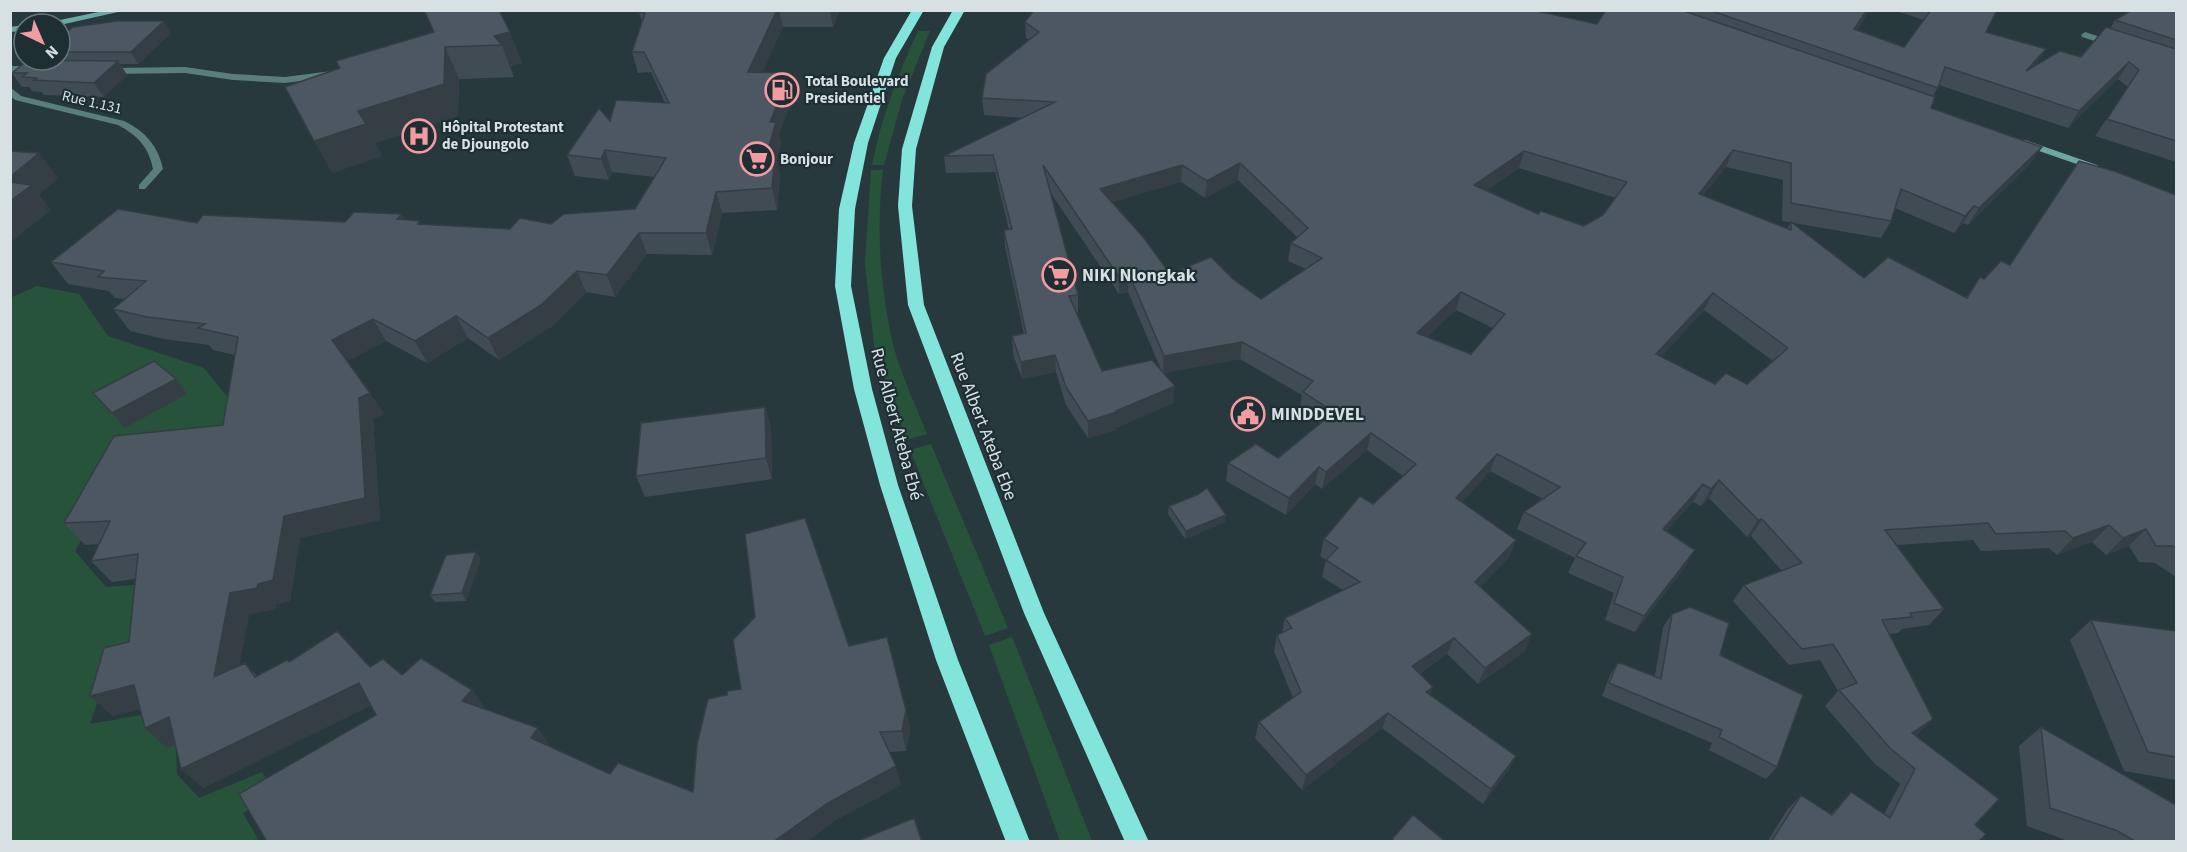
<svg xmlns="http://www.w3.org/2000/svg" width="2187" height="852" font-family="'Source Sans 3',sans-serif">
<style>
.green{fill:#265339}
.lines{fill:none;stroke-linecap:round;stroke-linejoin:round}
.lane{fill:#5a7f7b;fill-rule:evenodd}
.street{fill:#5a7f7b;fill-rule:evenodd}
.secondary{fill:#6ca8a2;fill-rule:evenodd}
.highway{fill:#83e4db;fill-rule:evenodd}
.wall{fill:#414b54;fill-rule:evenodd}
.shaded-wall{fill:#353d45}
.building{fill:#4c5762;stroke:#353d45;stroke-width:1.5;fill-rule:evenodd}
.labels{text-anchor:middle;stroke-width:4.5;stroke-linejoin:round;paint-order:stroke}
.far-poi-label{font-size:15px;font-weight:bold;fill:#d7e1e4;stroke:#1e2f34;text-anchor:start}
.far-street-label{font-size:15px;fill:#d7e1e4;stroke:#1e2f34}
.poi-label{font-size:18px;font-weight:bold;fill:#d7e1e4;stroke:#1e2f34;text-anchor:start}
.street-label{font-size:18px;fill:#d7e1e4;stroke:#1e2f34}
</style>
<rect width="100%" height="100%" fill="#28393e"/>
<path class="green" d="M918,31H930L902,100L884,165H872C881,118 898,74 918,31Z
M871,170H883C876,229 880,290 894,348C902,377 916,406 927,434L906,440L875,353L865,264Z
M37,286L79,294L108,336L204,368L234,405L226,444L130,453L75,551L106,587L146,584L140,637L113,656L90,724L158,712L175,724L177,774L199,798L262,772L274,793L243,813L259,841H11L10,298Z
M931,444L1008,628L985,636L910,450Z
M1012,637L1013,639L1092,841H1060L989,645Z"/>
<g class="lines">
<path class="lane" d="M10,66H33L37,69L33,72H10Z
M185,67L233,74L285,77L332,71L336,74L332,77L285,83L233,80L185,73L111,74L107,71L111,68Z"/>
<path class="street" d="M2085,32L2113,41L2114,43L2110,46L2082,37L2081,35Z
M10,87L21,96L124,121C145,131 158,146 163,169L145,189H139V185L153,169C149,147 137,135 118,125L15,100L10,96Z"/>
<path class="secondary" d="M108,10H127L60,25L46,24L50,22Z
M24,25V31L10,32V27Z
M2025,140L2097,165L2099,167L2097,169H2091L2022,145L2020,143Z"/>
<path class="highway" d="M912,10H924L896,58L868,143L855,209L851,286L872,389L898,485L958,660L1030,842H1006L936,660L880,485L854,389L835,286L839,209L854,143L884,58Z
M953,10H965L944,47L916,149L912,206L924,305L1044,613L1149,842H1125L1024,613L908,305L898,206L902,149L932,47Z"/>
</g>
<path class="wall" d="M424,10H499L522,63L510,67L514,77L459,79L458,116L375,143L382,156L332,173L339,68L336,61L434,32Z
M640,10H840L833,27H783L762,72L795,94L779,133L781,143L776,160L780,175L777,210L722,213L712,255L647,254L615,297L586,292L551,327L499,360L468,338L427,363L386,341L347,361L384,414L373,419L380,520L300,538L290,601L276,604L275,609L249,614L239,665L245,663L257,676L289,662L370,667L472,690L486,710L549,746L610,774L693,792L727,695L849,646L906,710L910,730L906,751L889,752L901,785L834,821L806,842L376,715L371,705L203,788L175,744L167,748L140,709L113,716L90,696L129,642L135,579L112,582L91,561L99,544L85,545L64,523L223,425L235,355L213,350L209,345L164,339L130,331L113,309L124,299L115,298L109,291L68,284L51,262L197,223L345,222L405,220L422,225L510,229L551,224L635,209L655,177L612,172L609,180L575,176L567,155L610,121L665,103L651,72L638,73L632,52L642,22L639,12Z
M1606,10H1869L1857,30L1904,47L1924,20L1893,10H1997L1986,32L2036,65L2081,57L2110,29L2115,20L2176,10V162L2095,136L2128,87L2118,79L2068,128L1939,85L1933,96L1931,108L2042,147L2030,164L1968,225L1963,223L1954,233L1895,208L1891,221L1881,238L1782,221L1783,180L1726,167L1703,195L1787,229L1791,222L1864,278L1966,297L1980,277L1984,279L2010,265L2079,161L2176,195V577L2155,563L2139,562L2129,546L2106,555L2092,542L2057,555L2049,548L1981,551L1973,540L1897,545L1944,609L1929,625L1902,629L1898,633L1890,634L1916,736L1975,825L1978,842H1767L1787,810L1801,795L1831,814L1851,792L1884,814L1900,784L1875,764L1825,706L1838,691L1820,660L1789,665L1733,601L1744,585L1782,571L1751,536L1747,537L1709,498L1701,506L1693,502L1666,531L1685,567L1635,632L1605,620L1614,593L1568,573L1575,558L1517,529L1524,512L1543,499L1490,471L1462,502L1516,540L1509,557L1480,587L1525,651L1478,684L1447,654L1419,674L1430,695L1516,756L1508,771L1483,804L1382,728L1302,790L1255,738L1259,722L1293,698L1274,651L1277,635L1282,633L1285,618L1343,590L1322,577L1326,560L1320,556L1324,539L1373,504L1403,476L1367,450L1322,489L1315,484L1286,515L1226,481L1228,463L1278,458L1320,423L1300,410L1302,395L1240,359L1163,373L1173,403L1116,428V430L1088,438L1066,405L1056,372L1022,379L1013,354L1012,336L1024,334L1005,247L1004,230H1009L995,172L946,173L944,156L1024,118L984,115L982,98L1029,40L1026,38L1025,22L1597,24ZM1519,168L1616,198L1603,215L1584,226L1538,214L1487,190ZM1238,180L1298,238L1291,243L1288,261L1306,269L1261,299L1233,279L1170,274L1112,202L1181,182L1205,198ZM1050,192L1119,294L1128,292L1162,372L1102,371L1077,313L1078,312V295ZM1456,310L1493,328L1471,354L1427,337ZM1704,310L1773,361L1747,384H1715L1661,357Z
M171,33L138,64H120L127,75L104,97L44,95L42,92L32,91L29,87H22L12,73L48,60H60V38Z
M176,379L187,394L125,428L93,393Z
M765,407L771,428L772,479L645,497L636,476Z
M1169,506L1225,522L1185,539L1168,514Z
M481,559L466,601L435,602L430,595Z
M1672,614L1720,655L1777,767L1766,779L1709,750L1712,743L1602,696L1610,675L1618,662L1655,676L1663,627Z
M2091,620L2176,631V780L2124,771L2070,640Z
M2041,727L2176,842H2071L2027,826L2019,746Z"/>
<path class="shaded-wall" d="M777,10H779L783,27L753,93L748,72Z
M830,10H840L833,27Z
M1867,10H1869L1846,45L1854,29Z
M164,21L171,33L138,64L131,52Z
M510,32L522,63L510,67L502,45L494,36Z
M445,47L459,79L458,116L375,143L382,156L332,173L314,141L358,111Z
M2046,49L2036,66L2026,71Z
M118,61L127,75L104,97L94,83Z
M2129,62L2118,79L2068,128L2079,111Z
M790,73L795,94L779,133L781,143L776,160L780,175L777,210L772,188L767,154L770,122Z
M2042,147L2030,164L1968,225L1979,208Z
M605,150L612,172L609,180L601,159Z
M1733,150L1726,167L1691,211L1699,194Z
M1524,151L1519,168L1470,202L1474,185Z
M39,153L58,178L39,195L51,210L10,243V177Z
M1240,163L1238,180L1205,198L1207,181Z
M1182,165L1181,182L1099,206L1100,189Z
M716,192L722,213L712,255L706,233Z
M1974,206L1963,223L1954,233L1965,216Z
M402,214L413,236L397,219Z
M639,233L647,254L615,297L607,275Z
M577,271L586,292L551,327L499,360L488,338Z
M1129,274L1128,292L1119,294V277Z
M1461,292L1456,310L1413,351L1417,333Z
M1713,293L1704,310L1648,372L1656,354Z
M456,316L468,338L427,363L415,341Z
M373,319L386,341L346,362L332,340Z
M1242,342L1240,359L1163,373L1164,356Z
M1055,355L1056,372L1022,379L1021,362Z
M176,379L187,394L125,428L112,413Z
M1175,386L1173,403L1116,428V430L1088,438V421L1116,411Z
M370,393L384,414L373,419L380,520L300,538L290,601L276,604L275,609L249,614L234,697L214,677L230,593L359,398Z
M765,407L771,428L772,479L766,458Z
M1371,433L1367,450L1322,489L1326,472Z
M1497,454L1490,471L1450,515L1456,498Z
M1319,467L1315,484L1286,515L1289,498Z
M1719,480L1709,498L1701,506L1711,489Z
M1703,484L1693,502L1653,546L1663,529Z
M1226,515L1225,522L1185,539L1186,531Z
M1762,519L1751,536L1747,537L1758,520Z
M2109,525L2092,542L2057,555L2073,538Z
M2146,529L2129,546L2106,555L2123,538Z
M1516,540L1509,557L1468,599L1475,582Z
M1695,550L1685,567L1635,632L1644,616Z
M476,552L481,559L466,601L462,593Z
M1532,634L1525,651L1478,684L1485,668Z
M1454,638L1447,654L1406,682L1412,666Z
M359,683L376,703L203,788L181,769Z
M134,685L156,705L113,716L90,696Z
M1433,687L1427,703L1426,692Z
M472,690L486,710L462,701Z
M906,710L910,730L906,751L902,731Z
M1388,713L1382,728L1302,790L1306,775Z
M169,717L191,737L167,748L145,728Z
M1933,719L1917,735L1897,748L1912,733Z
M538,728L551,748L531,738Z
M1516,756L1508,771L1483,804L1491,789Z
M896,766L901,785L834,821L806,842H773L828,803Z"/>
<path class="building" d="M424,10H499L510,32L494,36L502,45L445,47L444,84L358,111L366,124L314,141L285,87L340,68L336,61L434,32Z
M640,10H777L748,72L790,73L770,122H776L767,154H775L772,188L716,192L706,233H639L607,275L577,271L541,305L488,338L456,316L415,341L373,319L332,340L370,393L359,398L365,498L284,516L273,580L258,584L257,588L230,593L214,677L245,663L255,677L287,660L289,662L337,631L370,667L383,659L402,675L421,658L472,690L462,701L538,728L531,738L610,774L618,763L693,792L697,744L708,699L727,695V691L741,689L733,640L755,617L745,534L805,518L849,646L887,637L906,710L902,731L880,732L896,766L828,803L773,842H267L239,794L376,715L359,683L181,769L169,717L145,728L134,685L90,696L104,648L129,642L138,554L91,561L110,521L64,523L114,436L223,425L238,337L198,328L205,324L147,317L113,309L146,281L98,277L104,271L51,262L118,209L197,223L203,215L345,222L354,212L402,214L397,219L420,221L418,224L510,229L520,218L551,224L564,214L635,209L666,158L605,150L601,159L567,155L599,108L610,121L616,100L669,103L644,52H632L645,13L639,12Z
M1034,10H1532L1597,24L1606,10H1681L1935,97L1931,108L2042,147L1979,208L1974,206L1965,216L1901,189L1891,221L1791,203V163L1733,150L1699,194L1791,230V222L1864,278L1888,257L1967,298L1980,277L1984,279L2001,261L2010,265L2079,161L2117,172L2176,195V548L2173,546H2156L2146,529L2123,538L2109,525L2073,538L2065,531L1996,534L1988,523L1885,530L1944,609L1910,613L1912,617L1882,620L1933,719L1912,733L1999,799L1975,825L1986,834L1978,842H1771L1801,795L1832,815L1851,792L1890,818L1915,769L1890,748L1839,690L1857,683L1833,644L1802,649L1744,585L1802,563L1762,519L1758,520L1719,480L1711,489L1703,484L1663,529L1695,550L1644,616L1614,603L1623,577L1576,556L1586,543L1524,512L1560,487L1497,454L1456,498L1516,540L1475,582L1532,634L1485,668L1454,638L1412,666L1433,687L1426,692L1516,756L1491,789L1388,713L1306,775L1259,722L1301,692L1277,635L1292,628L1285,618L1360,582L1326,560L1338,548L1324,539L1360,496L1373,504L1416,464L1371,433L1326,472L1319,467L1289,498L1228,463L1256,444L1278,458L1334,412L1303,392L1313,381L1242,342L1164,356L1129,274L1119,277L1043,165L1078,295L1069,296L1102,371L1152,360L1175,386L1116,411L1117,412L1088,421L1066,387L1055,355L1021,362L1012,336L1026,333L1004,230L1012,229L993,155L944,156L1055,102L982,98L986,74L1039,32L1025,22ZM1524,151L1627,182L1603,215L1584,226L1541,211L1538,214L1474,185ZM1240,163L1308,228L1291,243L1322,258L1261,299L1233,279L1211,257L1170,274L1144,238L1100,189L1182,165L1207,181ZM1461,292L1505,314L1471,354L1417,333ZM1713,293L1788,348L1747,384L1726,373L1715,384L1656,354Z
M1709,10H1867L1854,29L1904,47L1931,10H1997L1986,32L2046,49L2026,71L2060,51L2081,57L2106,27L2176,49V141L2107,119L2139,70L2129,62L2079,111L1945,67L1938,88Z
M2132,10H2176V40L2115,20Z
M117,21H164L131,52H60V38L73,27Z
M28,60L118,61L94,83L34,80L37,78L22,77L27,73H12Z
M10,151L39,153L10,177Z
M10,182L32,185L10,201Z
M154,361L176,379L112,413L93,393Z
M765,407L766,458L636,476L641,423Z
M1207,488L1226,515L1186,531L1169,506L1197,495Z
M476,552L462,593L430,595L446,555Z
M1690,607L1729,623L1720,655L1803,695L1777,767L1719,737L1722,730L1609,683L1618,662L1661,679L1672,614Z
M2091,620L2176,631V757L2148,752Z
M2041,727L2176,805V842H2136L2118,831L2050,808Z
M1413,815L1446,842H1393V838Z
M914,818L922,842H855Z"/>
<defs>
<g id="fuel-ring" transform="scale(1.725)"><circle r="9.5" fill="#1e2f34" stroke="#f49aa1" stroke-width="1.5"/><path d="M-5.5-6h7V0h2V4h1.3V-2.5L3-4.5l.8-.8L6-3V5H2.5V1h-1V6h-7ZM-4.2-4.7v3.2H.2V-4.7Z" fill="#f49aa1"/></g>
<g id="hospital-ring" transform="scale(1.725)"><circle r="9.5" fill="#1e2f34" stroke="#f49aa1" stroke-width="1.5"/><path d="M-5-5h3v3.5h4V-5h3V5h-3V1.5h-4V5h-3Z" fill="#f49aa1"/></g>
<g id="supermarket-ring" transform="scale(1.725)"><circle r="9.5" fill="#1e2f34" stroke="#f49aa1" stroke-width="1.5"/><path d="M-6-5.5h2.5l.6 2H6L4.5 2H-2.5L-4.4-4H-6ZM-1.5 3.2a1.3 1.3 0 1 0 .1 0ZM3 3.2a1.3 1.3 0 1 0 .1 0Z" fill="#f49aa1"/></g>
<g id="civic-ring" transform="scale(1.725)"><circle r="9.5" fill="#1e2f34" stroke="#f49aa1" stroke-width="1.5"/><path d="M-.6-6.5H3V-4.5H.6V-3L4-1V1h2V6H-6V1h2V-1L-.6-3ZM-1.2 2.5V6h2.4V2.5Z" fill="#f49aa1"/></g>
</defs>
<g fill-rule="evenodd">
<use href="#fuel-ring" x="782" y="90"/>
<use href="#hospital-ring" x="419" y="136"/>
<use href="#supermarket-ring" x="757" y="159"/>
<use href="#supermarket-ring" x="1059" y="275"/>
<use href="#civic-ring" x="1248" y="414"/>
</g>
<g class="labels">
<g class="far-poi-label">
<text x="805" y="86">Total Boulevard<tspan x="805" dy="17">Presidentiel</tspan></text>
<text x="442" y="132">Hôpital Protestant<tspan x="442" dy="17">de Djoungolo</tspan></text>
<text x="780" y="164">Bonjour</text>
</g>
<g class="far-street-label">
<text transform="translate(92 102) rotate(13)" y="5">Rue 1.131</text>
</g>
<g class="poi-label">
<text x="1082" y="281">NIKI Nlongkak</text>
<text x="1271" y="420">MINDDEVEL</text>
</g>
<g class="street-label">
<text transform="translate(897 424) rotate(75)" y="6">Rue Albert Ateba Ebé</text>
<text transform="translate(984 426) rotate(69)" y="6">Rue Albert Ateba Ebe</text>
</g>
</g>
<rect width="2187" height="852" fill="none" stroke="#d7e1e4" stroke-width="24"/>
<g transform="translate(42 42) rotate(136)"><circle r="28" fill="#1e2f34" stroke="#68767a" stroke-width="1.5"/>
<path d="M0-4.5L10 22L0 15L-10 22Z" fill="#f49aa1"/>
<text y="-9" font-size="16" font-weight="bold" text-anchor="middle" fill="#d7e1e4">N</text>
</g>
</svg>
